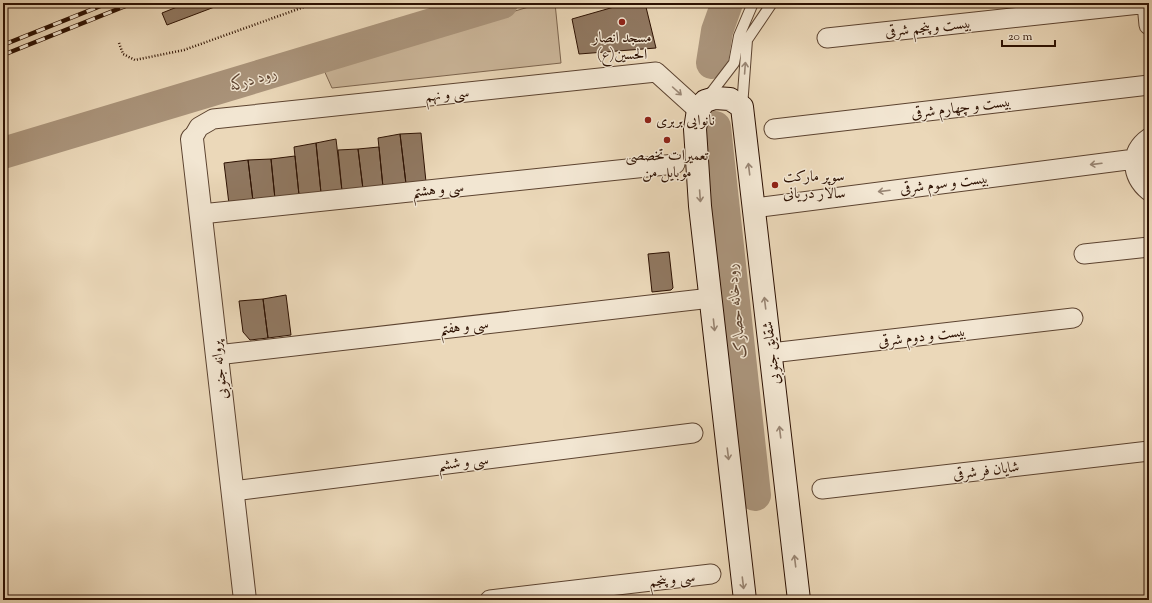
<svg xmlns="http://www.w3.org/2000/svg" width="1152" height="603" font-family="'Sorts Mill Goudy',Amiri,serif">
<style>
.green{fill:#cbb69a;stroke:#7c644e}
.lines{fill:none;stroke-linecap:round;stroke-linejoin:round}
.river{stroke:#aa947b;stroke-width:32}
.building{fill:#907861;stroke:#2d1102}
.service-casing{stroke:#5c4330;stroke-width:12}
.minor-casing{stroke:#5c4330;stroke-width:21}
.tertiary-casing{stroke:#5c4330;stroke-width:24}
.secondary-casing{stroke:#2d1102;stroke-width:24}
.path{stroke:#2d1102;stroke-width:2.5;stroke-dasharray:1 2;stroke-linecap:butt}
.service{stroke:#f2e6d2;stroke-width:10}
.minor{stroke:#f2e6d2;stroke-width:19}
.tertiary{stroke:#f2e6d2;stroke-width:22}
.secondary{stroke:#f2e6d2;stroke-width:22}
.rail-casing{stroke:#2d1102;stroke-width:4.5}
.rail{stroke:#f2e6d2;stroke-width:3;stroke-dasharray:9;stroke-linecap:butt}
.oneway{stroke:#998674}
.poi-dot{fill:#8f2418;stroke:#f2e6d2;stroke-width:1.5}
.labels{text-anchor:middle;stroke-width:3;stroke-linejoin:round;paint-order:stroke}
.street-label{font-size:15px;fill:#2d1102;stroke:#f2e6d2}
.poi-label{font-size:15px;fill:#2d1102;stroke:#f2e6d2}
.water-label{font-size:16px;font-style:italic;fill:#5f4532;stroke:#f2e6d2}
</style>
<rect width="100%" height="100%" fill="#ebd8b9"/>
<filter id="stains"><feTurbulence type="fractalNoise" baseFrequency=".005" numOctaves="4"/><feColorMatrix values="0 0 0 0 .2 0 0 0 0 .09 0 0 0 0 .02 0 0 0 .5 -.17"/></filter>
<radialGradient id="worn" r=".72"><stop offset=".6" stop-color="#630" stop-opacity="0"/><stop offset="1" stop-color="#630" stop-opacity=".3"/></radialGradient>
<path class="green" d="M542,3H555L561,63L332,88L323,68Z"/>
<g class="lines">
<path class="river" d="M712,63L717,31L727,3
M715,127L755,495
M3,153L502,3"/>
</g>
<path class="building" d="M187,3H225L167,25L162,13Z
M628,3H645L656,48L579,54L572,19Z
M421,133L426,182L406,184L400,134Z
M400,134L406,184L383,187L378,138Z
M336,139L342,191L321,193L316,143Z
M316,143L321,193L299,195L294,147Z
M379,147L383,187L363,189L358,149Z
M358,149L363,189L342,191L338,150Z
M295,156L299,195L275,199L271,159Z
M271,159L275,199L253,201L248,160Z
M248,160L253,201L229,204L224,163Z
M669,252L673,288L671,290L652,292L648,254Z
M286,295L291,335L268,338L263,299Z
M263,299L268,338L250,340L243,332L239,301Z"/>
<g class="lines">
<g class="service-casing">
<path id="service" d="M708,97L734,63L739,36L753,3
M742,107L747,40L772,3"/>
</g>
<g class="minor-casing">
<path id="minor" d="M1147,4L1149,25
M827,38L1149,3
M774,129L1149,85
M1149,138C1129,152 1131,176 1149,191
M192,139L199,127L213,119L656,72L698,110
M754,208L1135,159
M201,214L675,164
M1084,254L1149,247
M771,353L1073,318
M217,355L711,298
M822,489L1149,451
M233,491L693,433
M490,600L711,574"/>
</g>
<g class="tertiary-casing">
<path id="tertiary" d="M192,139L245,600"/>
</g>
<g class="secondary-casing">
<path id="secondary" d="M745,600L700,206L695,129L698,110L705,101L715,98L730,99L742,107L799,600"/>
</g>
<path class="path" d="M119,43L123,54L135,60L184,50L315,3"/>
<use href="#service" class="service"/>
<use href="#minor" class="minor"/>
<use href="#tertiary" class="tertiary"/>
<use href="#secondary" class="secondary"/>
<g class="rail-casing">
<path id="rail" d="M3,45L108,3
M3,55L133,3"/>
</g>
<use href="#rail" class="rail"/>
</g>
<defs><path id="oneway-shaft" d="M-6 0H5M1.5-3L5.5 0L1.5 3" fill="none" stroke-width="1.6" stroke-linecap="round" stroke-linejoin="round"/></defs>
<g class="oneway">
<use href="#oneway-shaft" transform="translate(745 68) rotate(-86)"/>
<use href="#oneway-shaft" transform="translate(677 91) rotate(42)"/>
<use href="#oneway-shaft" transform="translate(1096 164) rotate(173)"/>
<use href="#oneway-shaft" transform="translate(749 169) rotate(-97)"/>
<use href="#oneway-shaft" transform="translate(884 191) rotate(173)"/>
<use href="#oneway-shaft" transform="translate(700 196) rotate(86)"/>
<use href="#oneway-shaft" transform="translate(765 303) rotate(-97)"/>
<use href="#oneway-shaft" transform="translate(714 325) rotate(84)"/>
<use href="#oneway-shaft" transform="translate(780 432) rotate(-97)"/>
<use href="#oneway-shaft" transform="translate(728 454) rotate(83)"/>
<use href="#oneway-shaft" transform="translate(795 561) rotate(-97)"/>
<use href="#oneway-shaft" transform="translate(743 583) rotate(83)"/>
</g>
<g class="poi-dot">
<circle cx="622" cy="22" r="4"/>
<circle cx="648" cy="120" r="4"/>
<circle cx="667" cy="140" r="4"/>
<circle cx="775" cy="185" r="4"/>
</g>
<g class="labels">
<g class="street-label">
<text transform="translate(928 27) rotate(-6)" y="5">بیست و پنجم شرقی</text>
<text transform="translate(447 94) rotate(-6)" y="5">سی و نهم</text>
<text transform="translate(961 107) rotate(-7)" y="5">بیست و چهارم شرقی</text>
<text transform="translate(944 183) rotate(-7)" y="5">بیست و سوم شرقی</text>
<text transform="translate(438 189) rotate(-6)" y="5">سی و هشتم</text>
<text transform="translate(464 326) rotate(-7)" y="5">سی و هفتم</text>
<text transform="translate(922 336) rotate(-7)" y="5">بیست و دوم شرقی</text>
<text transform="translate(771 353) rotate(-97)" y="5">شقایق جنوبی</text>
<text transform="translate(219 370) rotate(-97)" y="5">پروانه جنوبی</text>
<text transform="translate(463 462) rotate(-7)" y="5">سی و ششم</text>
<text transform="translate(986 470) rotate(-7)" y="5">شایان فر شرقی</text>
<text transform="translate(672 579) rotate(-7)" y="5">سی و پنجم</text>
</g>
<g class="poi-label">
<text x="622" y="42">مسجد انصار<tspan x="622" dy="17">الحسین(ع)</tspan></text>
<text x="656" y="125" text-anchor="start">نانوایی بربری</text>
<text x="667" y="160">تعمیرات تخصصی<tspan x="667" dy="17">موبایل من</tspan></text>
<text x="783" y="181" text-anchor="start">سوپر مارکت<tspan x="783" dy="17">سالار دریانی</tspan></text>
</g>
<g class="water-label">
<text transform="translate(253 78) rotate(-17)" y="6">رود درکه</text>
<text transform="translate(735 311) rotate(-96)" y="6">رودخانه حصارک</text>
</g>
</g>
<rect width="1152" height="603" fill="none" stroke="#ebd8b9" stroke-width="16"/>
<rect x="4" y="4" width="1144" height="595" fill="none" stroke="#2d1102" stroke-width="2"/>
<rect x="8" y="8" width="1136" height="587" fill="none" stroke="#2d1102"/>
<path d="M1002 40v6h53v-6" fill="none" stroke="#2d1102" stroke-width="2"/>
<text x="1008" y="40" font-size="12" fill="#2d1102" stroke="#f2e6d2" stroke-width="3" paint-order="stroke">20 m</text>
<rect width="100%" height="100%" filter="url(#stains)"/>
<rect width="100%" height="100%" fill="url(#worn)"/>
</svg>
